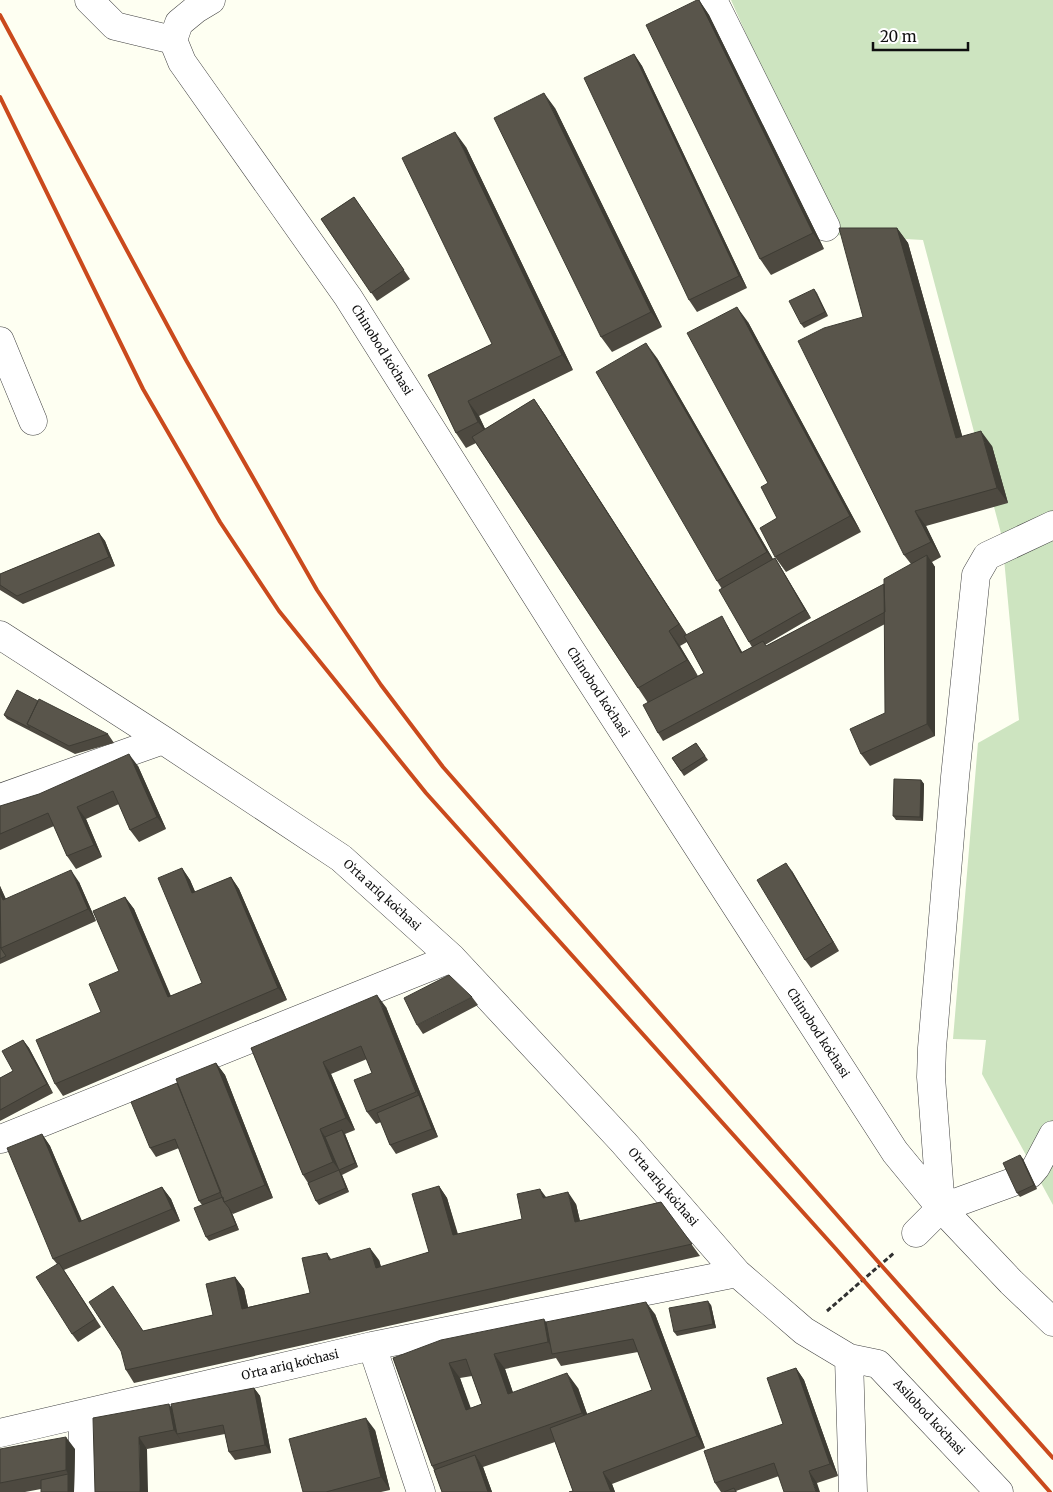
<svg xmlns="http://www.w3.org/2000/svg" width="1053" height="1492" font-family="Merriweather,serif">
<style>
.cemetery{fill:#cde4c0}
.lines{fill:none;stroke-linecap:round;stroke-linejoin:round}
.minor-casing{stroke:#424242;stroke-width:29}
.path{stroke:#313131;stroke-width:3;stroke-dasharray:5 2.5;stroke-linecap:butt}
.minor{stroke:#fff;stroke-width:28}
.rail{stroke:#ca4a1d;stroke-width:4}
.wall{fill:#4d4940;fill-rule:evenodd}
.shaded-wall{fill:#3e3c34}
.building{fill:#59554b;stroke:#3e3c34;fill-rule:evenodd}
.labels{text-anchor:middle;stroke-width:5;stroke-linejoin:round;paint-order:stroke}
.street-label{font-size:12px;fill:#0f0f0f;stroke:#fff}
</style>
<rect width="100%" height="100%" fill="#fefff2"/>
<path class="cemetery" d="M731,0H1053V1205L982,1074L986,1040L953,1039L978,743L1019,720L1002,537L923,240L835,235Z"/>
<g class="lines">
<g class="minor-casing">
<path id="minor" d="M89,0L115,26L173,40
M713,0L826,227
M173,40L182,62L348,297L570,649L895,1152L941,1208L1011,1282L1053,1322
M173,40L179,23L196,9L211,0
M0,341L33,421
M0,635L163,740L341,858L452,958L624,1143L737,1273L804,1331L849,1358L853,1492
M0,798L163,740
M1,1139L452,958
M1030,1174L1036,1167L1053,1135
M941,1208L931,1077L932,1048L955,777L976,575L987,556L1053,525
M916,1233L941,1208L1013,1182
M372,1346L421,1492
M849,1358L878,1364L999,1492
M0,1433L372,1346L737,1273
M82,1492L83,1415"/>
</g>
<path class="path" d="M827,1311L894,1253"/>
<use href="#minor" class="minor"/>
<path class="rail" d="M0,15L186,360L317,590L381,685L443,767L881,1265L1053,1458
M0,97L143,389L220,522L279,611L426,793L836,1249L1050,1492"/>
</g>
<path class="wall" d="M699,0L709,15L824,249L771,275L760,259Z
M634,54L642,66L747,288L697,312L689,300Z
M555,108L662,327L612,352L601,337Z
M466,147L573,370L479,416L485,429L534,399L545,415L687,635L727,625L742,652L752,647L749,642L722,589L717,581L657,358L773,559L775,558L780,566L811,618L765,645L766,646L884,584L911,564L904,555L863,317L897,228L908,243L962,436L992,446L1008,503L926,526L941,557L932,562L935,567V736L870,766L861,754L885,713V624L663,741L658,733L648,703L476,443L466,448L456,433L428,375L492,344ZM687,642L704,673L698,676L680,646Z
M354,197L410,279L377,301L321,219Z
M814,289L828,316L804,328L801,324Z
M748,322L861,532L786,572L775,557L777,518L768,483Z
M99,533L105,541L115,566L23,604L0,590V574Z
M4,715L108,734L114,743L75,754L7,719Z
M696,743L708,760L684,776L672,758Z
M138,766L166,829L139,842L130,830L119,804L86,819L102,857L76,869L67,856L54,826L0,850V806Z
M921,780L924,784L923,821L896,820L893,816Z
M182,868L190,880L195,892L231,877L239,889L287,1000L63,1096L55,1084L101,1012L119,971L125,897L134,909L171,996L202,983Z
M792,871L839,951L811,968L805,960Z
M79,882L96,921L0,964V886L6,899Z
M472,997L478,1005L423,1034L417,1025Z
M386,1007L438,1137L396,1154L390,1145L381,1122L376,1124L367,1112L372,1073L367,1059L331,1074L355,1130L345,1134L358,1167L342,1175L349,1192L319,1205L316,1201L308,1183L303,1175L251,1048Z
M23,1040L29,1048L53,1093L0,1121V1078L13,1071Z
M216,1063L225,1075L273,1198L233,1214L232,1213L239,1230L209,1241L206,1237L202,1205L199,1201L179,1148L156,1157L150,1148L177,1083Z
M42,1134L50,1146L82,1221L162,1187L171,1199L180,1221L64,1270L101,1327L78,1342L72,1334L57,1264L53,1259Z
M1020,1155L1023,1159L1037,1189L1020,1197L1017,1193Z
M439,1186L447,1198L458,1234L522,1219L546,1197L576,1204L580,1221L661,1202L700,1256L134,1383L126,1370L121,1298L143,1331L213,1315L235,1277L244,1289L248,1307L310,1293L327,1253L331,1259L379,1260L381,1267L429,1252Z
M711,1305L716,1328L677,1336L674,1332Z
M655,1314L705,1448L612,1484L615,1492H569L573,1491L555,1442L483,1467L492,1492H442L434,1470L432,1466L393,1358L546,1322ZM638,1352L652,1390L587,1414L578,1388L513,1393L505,1369L556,1358L561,1366ZM472,1376L482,1404L470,1408L460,1378Z
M796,1368L804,1380L838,1476L817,1483L779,1476L736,1491L737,1492H721L715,1483L783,1424Z
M254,1388L260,1396L271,1453L235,1460L229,1452L225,1434L147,1449L93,1418L172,1408Z
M375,1430L390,1490L381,1492H303Z
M0,1449H75L74,1492L41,1489L25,1492H0Z"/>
<path class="shaded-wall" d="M699,0L709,15L824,249L813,233Z
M634,54L642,66L747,288L739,276Z
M544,93L555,108L662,327L651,312Z
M455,132L466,147L573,370L562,355Z
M897,228L908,243L967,453L956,438Z
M814,289L817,293L828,316L825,312Z
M737,307L748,322L861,532L850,516Z
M646,343L657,358L778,568L767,552Z
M534,399L545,415L690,640L679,624Z
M468,401L479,416L489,437L478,422Z
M981,431L992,446L1008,503L997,488Z
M915,511L926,526L941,557L931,542Z
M99,533L105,541L115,566L109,557Z
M927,555L935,567V736L927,724Z
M775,558L780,566L811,618L805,610Z
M722,616L747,661L741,653Z
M669,631L680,646L698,676L687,660Z
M129,754L138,766L166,829L157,817Z
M921,780L924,784L923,821L920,817Z
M77,807L86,819L102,857L94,845Z
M786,863L792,871L839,951L833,942Z
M182,868L190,880L201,905L192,893Z
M71,870L79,882L96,921L88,909Z
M231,877L239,889L287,1000L278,988Z
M0,886L11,912L3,900L0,893Z
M125,897L134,909L176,1009L168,997Z
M377,995L386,1007L438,1137L432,1129Z
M23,1040L29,1048L53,1093L47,1084Z
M323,1062L331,1074L355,1130L346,1118Z
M216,1063L225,1075L273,1198L265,1185Z
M320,1129L328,1141L339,1170L333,1162Z
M342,1130L345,1134L358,1167L355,1163Z
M42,1134L50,1146L87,1234L79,1222Z
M1020,1155L1023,1159L1037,1189L1034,1185Z
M339,1170L342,1175L349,1192L346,1188Z
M439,1186L447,1198L461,1247L453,1235Z
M162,1187L171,1199L180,1221L172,1209Z
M540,1189L549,1201L543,1198Z
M568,1192L576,1204L583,1234L575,1222Z
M229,1208L232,1213L239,1230L236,1225Z
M370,1248L379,1260L385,1280L376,1268Z
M235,1277L244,1289L251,1321L242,1309Z
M708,1301L711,1305L716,1328L713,1324Z
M646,1302L655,1314L705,1448L697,1436Z
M544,1319L555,1334L556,1353L548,1342Z
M494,1354L505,1369L519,1410L508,1394Z
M449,1363L460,1378L477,1425L466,1410Z
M796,1368L804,1380L838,1476L830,1464Z
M567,1373L578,1388L592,1428L582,1413Z
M254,1388L260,1396L271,1453L265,1445Z
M169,1404L178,1416L177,1434L182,1442L174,1430Z
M366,1418L375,1430L390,1490L381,1477Z
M66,1437L75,1449L74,1492H68V1474L66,1470Z
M139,1437L147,1449L148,1492H140Z
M475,1455L483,1467L492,1492H488Z
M809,1471L817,1483L820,1492H816Z
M603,1472L612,1484L615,1492H611Z"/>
<path class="building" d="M697,0H699L813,233L760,259L646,25Z
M634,54L739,276L689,300L584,78Z
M544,93L651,312L601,337L494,118Z
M455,132L562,355L468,401L478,422L456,433L428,375L492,344L402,158Z
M354,197L404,270L371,293L321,219Z
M839,228H897L956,438L981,431L997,488L915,511L931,542L904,555L798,341L824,328L863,317Z
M814,289L825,312L801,324L789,301Z
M737,307L850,516L775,557L760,528L777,518L761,487L768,483L687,333Z
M646,343L767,552L717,581L596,372Z
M534,399L679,624L669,631L687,660L638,688L472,437Z
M99,533L109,557L17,596L0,585V574Z
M927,555V724L861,754L850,729L885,713L884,579Z
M775,558L805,610L749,642L719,590Z
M884,584L885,612L658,733L643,705L704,673L684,636L722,616L741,653L763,641L766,646Z
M17,690L38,701L27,724L30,728L4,715Z
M39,699L108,734L69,746L27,724Z
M696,743L705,756L681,771L672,758Z
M129,754L157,817L130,830L113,791L77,807L94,845L67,856L48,813L0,834V806L39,794Z
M894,779L921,780L920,817L893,816Z
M786,863L833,942L805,960L757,880Z
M182,868L192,893L231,877L278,988L55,1084L36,1040L101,1012L89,984L119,971L93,911L125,897L168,997L202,983L158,878Z
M71,870L88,909L1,948L0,893L3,900Z
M0,947L6,956L0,959Z
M449,975L472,997L417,1025L404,998Z
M377,995L416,1092L367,1112L354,1080L372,1073L361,1046L323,1062L346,1118L320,1129L333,1162L303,1175L251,1048Z
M23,1040L47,1084L0,1110V1078L13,1071L2,1051Z
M216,1063L265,1185L224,1202L176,1079Z
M177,1083L221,1192L199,1201L175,1139L150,1148L131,1102Z
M419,1095L432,1129L390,1145L377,1113Z
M342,1130L355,1163L339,1170L325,1137Z
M42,1134L79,1222L162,1187L172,1209L53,1259L7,1148Z
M1020,1155L1034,1185L1017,1193L1003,1163Z
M339,1170L346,1188L316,1201L308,1183Z
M439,1186L453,1235L522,1219L517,1194L540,1189L543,1198L568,1192L575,1222L661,1202L692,1244L126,1370L121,1351L89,1302L113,1286L143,1331L213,1315L206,1284L235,1277L242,1309L310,1293L302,1258L327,1253L329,1260L370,1248L376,1268L429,1252L412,1194Z
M223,1197L224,1202L229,1208L236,1225L206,1237L194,1208Z
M59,1263L95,1319L72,1334L36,1277Z
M708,1301L713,1324L674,1332L669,1308Z
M646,1302L697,1436L603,1472L611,1492H569L573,1491L550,1428L652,1390L633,1339L552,1354L546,1322Z
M544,1319L548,1342L494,1354L508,1394L567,1373L582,1413L432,1466L393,1358L441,1340ZM466,1359L482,1404L466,1410L449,1363Z
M796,1368L830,1464L809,1471L816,1492H784L774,1463L715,1483L704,1451L783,1424L767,1378Z
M254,1388L265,1445L229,1452L223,1425L177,1434L171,1404Z
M169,1404L174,1430L139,1437L140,1492H95L93,1418Z
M366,1418L381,1477L326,1492H303L289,1439Z
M66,1437V1470L0,1483V1449Z
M475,1455L488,1492H442L434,1470Z
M68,1474V1492H41V1480Z
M734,1488L736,1492H724Z"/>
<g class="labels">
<g class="street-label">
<text transform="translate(382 350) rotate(58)" y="4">Chinobod koʻchasi</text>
<text transform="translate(598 692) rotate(57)" y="4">Chinobod koʻchasi</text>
<text transform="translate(382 895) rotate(42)" y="4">Oʻrta ariq koʻchasi</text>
<text transform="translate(818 1033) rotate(57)" y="4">Chinobod koʻchasi</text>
<text transform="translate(663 1187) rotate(49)" y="4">Oʻrta ariq koʻchasi</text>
<text transform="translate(290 1365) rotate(-13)" y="4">Oʻrta ariq koʻchasi</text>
<text transform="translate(929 1417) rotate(47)" y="4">Asilobod koʻchasi</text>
</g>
</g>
<path d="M873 42v8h95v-8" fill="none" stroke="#0f0f0f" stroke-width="2.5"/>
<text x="880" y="42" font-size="15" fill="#0f0f0f" stroke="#ffffff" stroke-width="4" paint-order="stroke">20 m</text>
</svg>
